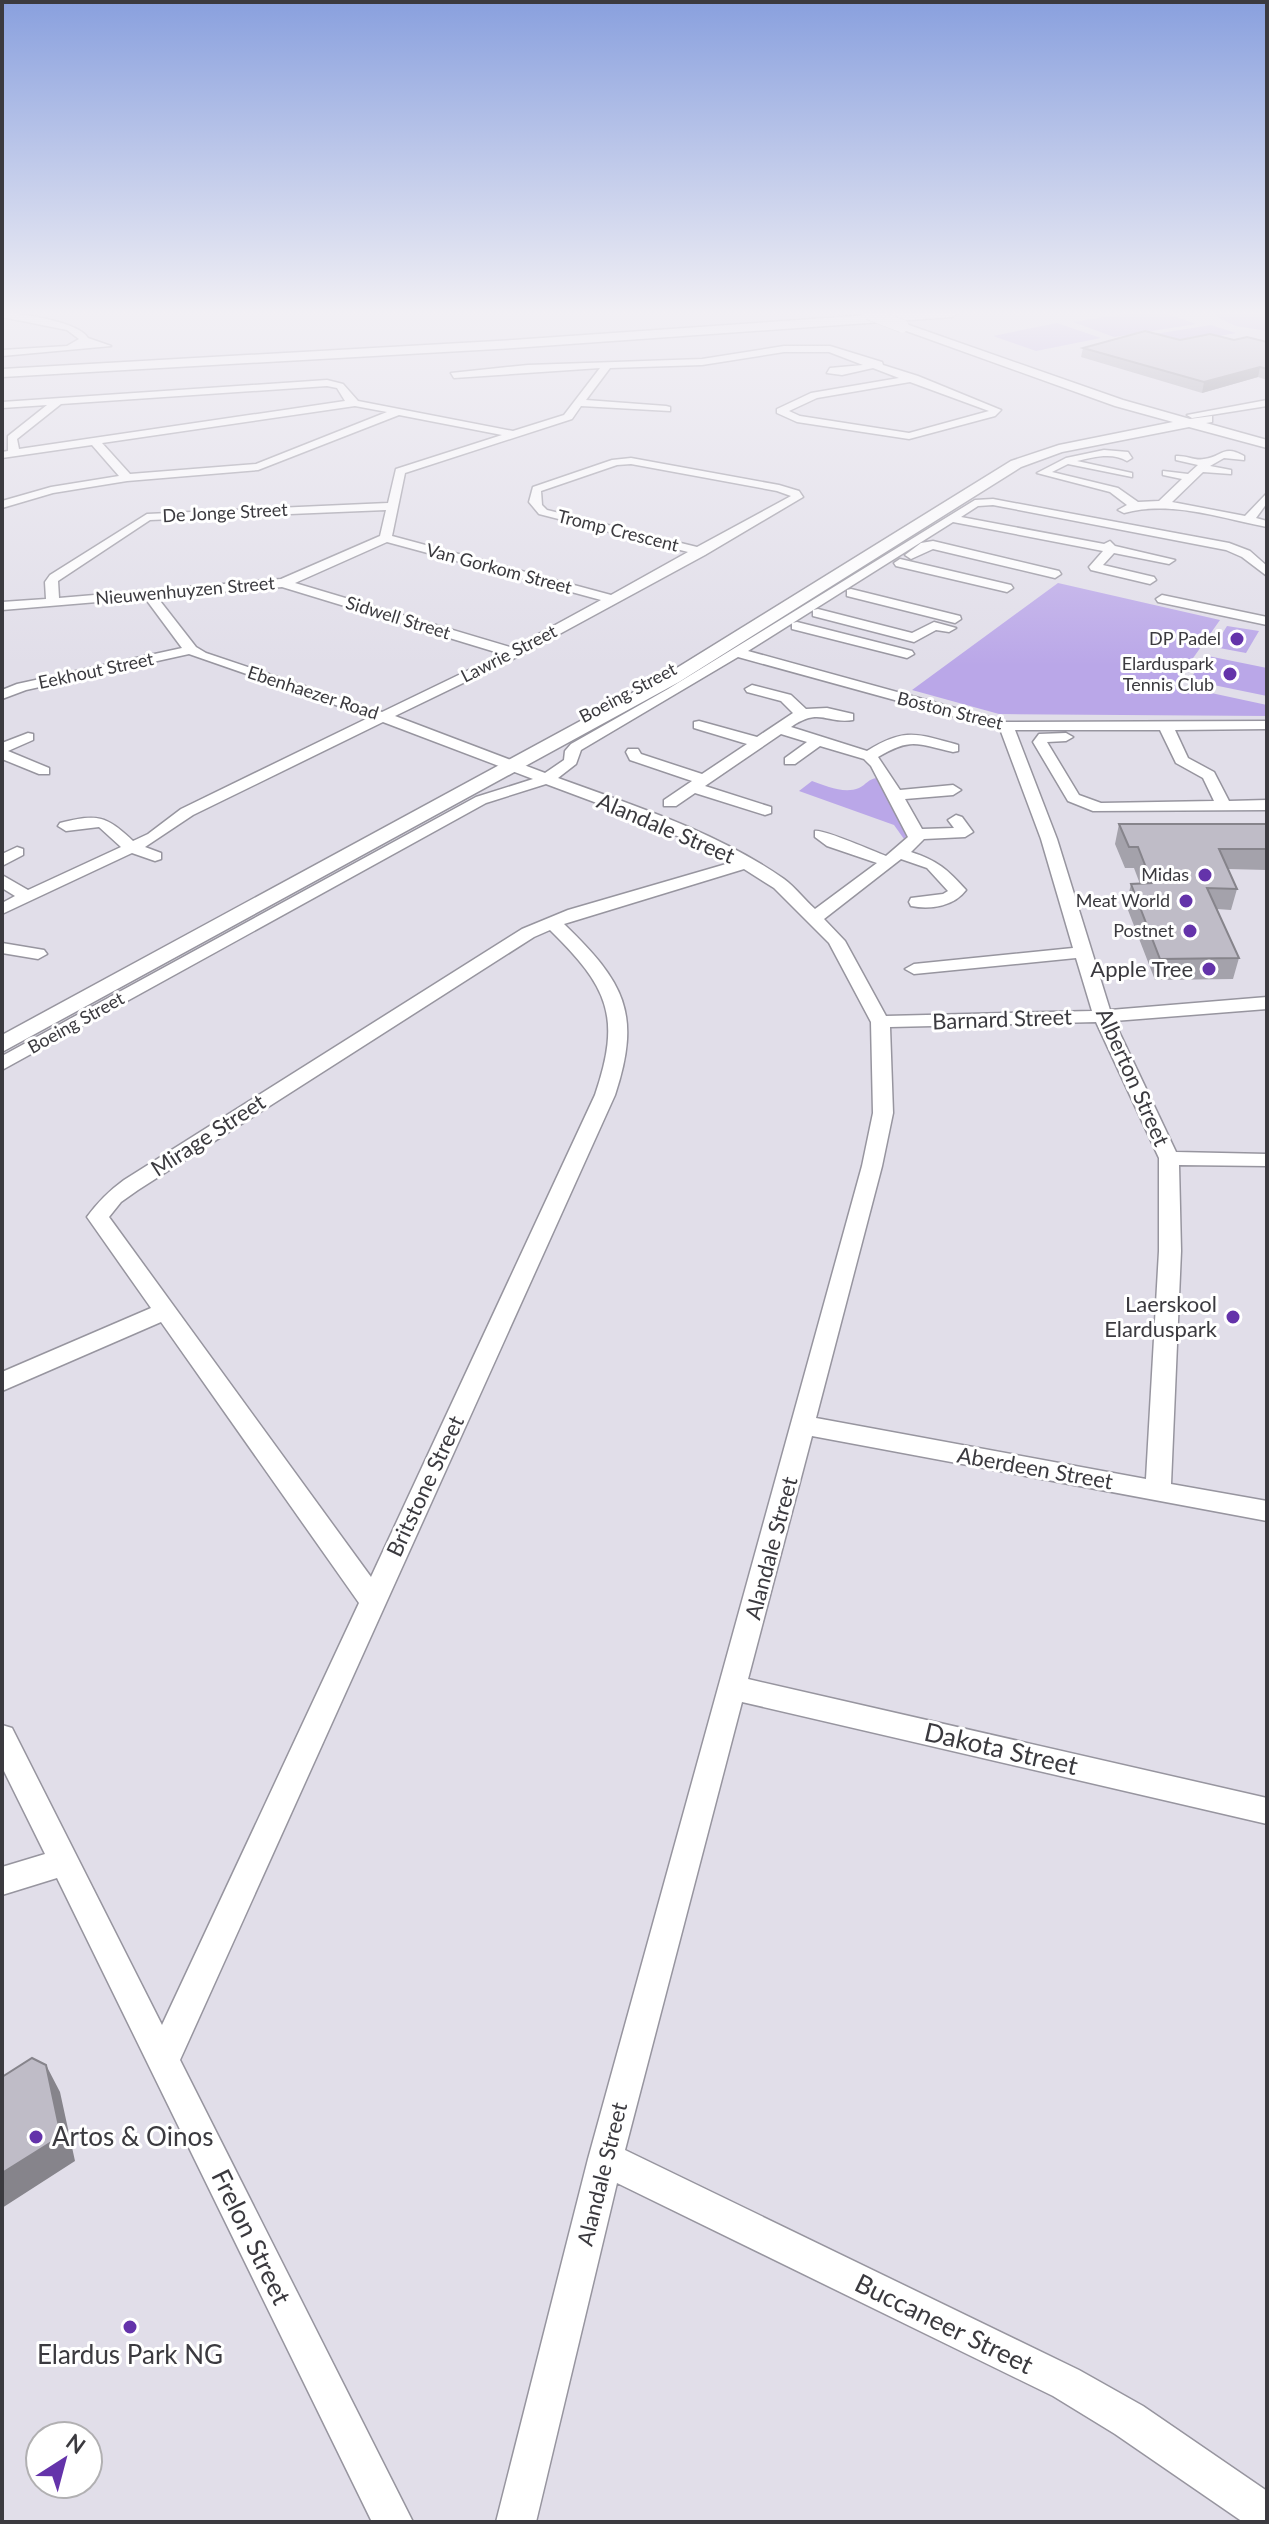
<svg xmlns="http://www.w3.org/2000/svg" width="1269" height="2524" font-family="Lato,sans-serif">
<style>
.green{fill:#baa7e8}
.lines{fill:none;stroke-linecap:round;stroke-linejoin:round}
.minor-casing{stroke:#97959f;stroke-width:3}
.major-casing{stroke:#97959f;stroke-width:3}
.highway-casing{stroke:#97959f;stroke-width:3}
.minor{fill:#fff;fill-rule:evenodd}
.major{fill:#fff;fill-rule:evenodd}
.highway{fill:#fff;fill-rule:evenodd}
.major-bridge-casing{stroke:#97959f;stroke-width:14;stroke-linecap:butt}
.major-bridge{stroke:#fff;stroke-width:13}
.wall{fill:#a4a2ab}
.shaded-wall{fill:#86848b}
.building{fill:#bfbcc7;stroke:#86848b;stroke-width:2}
.poi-dot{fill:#6433aa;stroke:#fff;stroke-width:3}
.labels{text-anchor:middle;stroke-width:6;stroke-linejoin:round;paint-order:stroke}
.far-street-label{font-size:18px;fill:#3b3a3f;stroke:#fff}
.far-poi-label{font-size:18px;fill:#3b3a3f;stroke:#fff;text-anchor:end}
.street-label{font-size:22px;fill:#3b3a3f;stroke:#fff}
.poi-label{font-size:22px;fill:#3b3a3f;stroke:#fff;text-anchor:end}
.near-street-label{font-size:26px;fill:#3b3a3f;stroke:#fff}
.near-poi-label{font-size:26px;fill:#3b3a3f;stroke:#fff;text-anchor:start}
</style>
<rect width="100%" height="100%" fill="#e1dee9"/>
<path class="green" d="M1129,313H1166L1196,324L1114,337L1073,322Z
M1218,313H1267V331L1236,326L1217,317Z
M1057,323L1101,338L1036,351L993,336Z
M1211,325L1236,333L1170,345L1142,336Z
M1058,583L1220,620L1174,685L1267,705V716L999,714L912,690Z
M1227,626L1259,631L1246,653L1214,647Z
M1208,656L1267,668V696L1189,680Z
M877,778L909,833L904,839L894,825L799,791L812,781C826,786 844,794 859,788C867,784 868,779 877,778Z"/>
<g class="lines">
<g class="minor-casing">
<path id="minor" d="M2,313C21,313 79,322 88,338L111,346L2,356V350L67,346L79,339L67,330L2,317Z
M784,346H830L882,362L883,365L918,376L1001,410L995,416L909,439L797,422L777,413V409L811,393L899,378L873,368L842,375L827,373L830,368L863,365L829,352H784L702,365L610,368L586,400L666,406L670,407V411L581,406L572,419L405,473L392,536L611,595L688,552L539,514L529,502L533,487L612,460L631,458L779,485L799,491L803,497L705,555L519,656L395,716L545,773L564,760L565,751L571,744L668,689L975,500L993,499L1229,543L1250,551L1267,566V576L1242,557L1226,550L993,505L978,506L961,517L1104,544L1110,541L1115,546L1175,560L1169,564L1114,553L1103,565L1154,577L1156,580L1150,584L1091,570L1089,567L1103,551L953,522L748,651L1006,722L1267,721V729L1175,730L1188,758L1214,772L1229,801L1267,800V810L1093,811L1068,801L1033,742L1039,734L1066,733L1073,737L1066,741L1047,742L1079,795L1101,803L1214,801L1203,778L1176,763L1160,730H1015L1057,839L1110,1010L1267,997V1009L1114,1021L1176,1152L1267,1154V1166L1179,1165L1181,1251L1171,1484L1267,1501V1521L812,1436L748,1679L1267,1798V1824L742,1702L625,2150L1079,2370L1143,2406L1267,2491V2522H1243L1115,2434L1053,2396L617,2183L536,2522H496L588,2159L862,1166L873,1113L871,1022L829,943L774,888L744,869L564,924C624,982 642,1013 615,1095L180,2060L413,2522H372L57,1878L2,1895V1867L45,1854L2,1767V1725L12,1728L162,2025L359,1603L161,1322L2,1391V1372L151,1308L87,1217C98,1202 109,1191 124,1180L522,929L568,910L733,862L645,821L546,784L486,803L2,1070V1056L476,797L533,779L383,722L193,815L145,847L161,853V859L155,861L132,853L2,914V903L15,896L2,888V875L28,890L121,847L99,827L66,831L58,826L60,823C98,814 105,815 133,841L148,834L181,809L370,717L189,654L26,690L2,699V690L17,684L182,648L145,598L2,610V602L46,599L45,582L50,575L147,514L388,503L396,469L502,435L399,415L258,470L127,481L53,493L2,508V501L51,487L119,476L92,445L2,458V452L8,451V436L47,405L2,408V402L327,380L343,384L358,401L513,431L564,415L600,368L454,378L451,373L528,365L702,359ZM910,382L989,411L909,433L800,416L789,411L817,398ZM327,386L337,388L345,401L19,449L17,439L61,404ZM355,406L387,412L256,464L130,474L102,443ZM631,464L777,491L791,496L697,547L547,510L542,505L541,491L617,465ZM386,510L380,536L281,579L59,598L58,581L150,520ZM387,542L601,600L513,648L295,583ZM282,587L502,654L382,712L206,653L196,647L157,597ZM738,657L1000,729L1041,839L1073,948L914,964L905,969L914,974L1076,958L1092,1011L886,1016L845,941L824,919L901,859L927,868L948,891L943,894L911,898L909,902L911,906C931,910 954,906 966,890C947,869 938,861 911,852L924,839L965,837L973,832L962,817L956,815L948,820L954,828L922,829L905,799L953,795L961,790L953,785L900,790L878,757C911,737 918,744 953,752L958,751V745C917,734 906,727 867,751L791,727C820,707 826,724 853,720V714L827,708L806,709L791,695L752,685L745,689L747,692L781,701L793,713L757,737L699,721L694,722V728L747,744L702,774L641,754L638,749H628L626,752L630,760L692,781L664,800V806H676L695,793L765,815L771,813V807L705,786L781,734L807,742L785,758V764H795L820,746L864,759L871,766L908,837L886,856C873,851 823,829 815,831V837L827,846L877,863L815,909C805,900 795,887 784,879C717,832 635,806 558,778L576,764L581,750ZM550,930C608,987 622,1016 595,1095L371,1577L109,1217L121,1202L138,1190L534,937ZM1096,1022L1159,1158V1251L1146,1479L816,1418L882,1166L893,1113L890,1027Z
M1267,400V406L1192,418L1187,415Z
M1104,450L1128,452L1132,458L1127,461C1113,452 1093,457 1077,461L1132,473V477L1068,464L1052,472L1118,488L1138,502L1159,501L1182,479L1163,475V471L1188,474L1198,465L1176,460V456C1185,455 1196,461 1204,459C1222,457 1223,444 1244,456V460L1224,458L1210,466L1231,470V474L1203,472L1172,502L1245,516L1267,493V503L1256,518L1267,521V527C1220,518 1171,500 1124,513L1118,510L1127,505L1110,492L1037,473L1066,458Z
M933,541L1059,571L1061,574L1055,578L933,549L911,559L905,555L921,543Z
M900,559L1011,585L1013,588L1007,592L896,566L894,563Z
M851,589L960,616L961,619L955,623L847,596V590Z
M1162,595L1267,617V625L1158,602L1156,599Z
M818,609L912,633L934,622L956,628L949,632L936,630L914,642L813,616V610Z
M797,622L912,651L914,654L907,658L792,629V623Z
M28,733L33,734V740L8,751L49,768V774H39L2,759V743Z
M17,847L23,849V855L2,866V854Z
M2,943L44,950L47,954L38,959L2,953Z"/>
</g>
<g class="major-casing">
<path id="major" d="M898,324H906L1123,400L1190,419L1212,416V422L1206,423L1267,440V448L1189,427L1062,452L1021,467L679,682L2,1052V1035L667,674L1011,461L1059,445L1173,422L1115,406L898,328Z"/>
</g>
<g class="highway-casing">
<path id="highway" d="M898,313H958L952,317L513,348L2,377V369L513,340Z"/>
</g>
<use href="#minor" class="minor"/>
<use href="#major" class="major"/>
<use href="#highway" class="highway"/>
<g class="major-bridge-casing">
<path id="major-bridge" d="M868,313L902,326"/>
</g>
<use href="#major-bridge" class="major-bridge"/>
</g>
<path class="wall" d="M1180,340H1234L1267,342V380L1258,377L1202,393L1081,357L1083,348Z
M1119,824H1267V870L1228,869L1237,889L1231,910L1217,909L1239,958L1233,979L1155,980L1126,905L1131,884H1140L1134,868H1125L1115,844Z"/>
<path class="shaded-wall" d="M1260,367L1258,377L1202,393L1204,382Z
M46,2065L60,2092L75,2161L2,2208V2173Z"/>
<path class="building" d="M1145,331L1180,340L1210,334L1234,340L1247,337L1267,342V369L1260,367L1204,382L1083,348Z
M1119,824H1267V849H1219L1237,889L1207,888L1239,958L1160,959L1131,884L1152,883L1138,847H1129Z
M32,2058L46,2065L61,2136L2,2173V2077Z"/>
<linearGradient id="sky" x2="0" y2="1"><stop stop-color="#89a0de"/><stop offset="0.47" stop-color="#f2f0f5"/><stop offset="1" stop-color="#f2f0f5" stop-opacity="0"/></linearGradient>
<rect width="1269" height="666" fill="url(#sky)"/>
<g class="poi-dot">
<circle cx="1237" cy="639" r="8"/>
<circle cx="1230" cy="674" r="8"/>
<circle cx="1205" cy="875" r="8"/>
<circle cx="1186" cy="901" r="8"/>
<circle cx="1190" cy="931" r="8"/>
<circle cx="1209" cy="969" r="8"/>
<circle cx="1233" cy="1317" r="8"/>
<circle cx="36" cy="2137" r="8"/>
<circle cx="130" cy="2327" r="8"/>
</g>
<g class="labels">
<g class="far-street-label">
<text transform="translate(225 513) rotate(-3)" y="6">De Jonge Street</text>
<text transform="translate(618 531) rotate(14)" y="6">Tromp Crescent</text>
<text transform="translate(499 569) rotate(15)" y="6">Van Gorkom Street</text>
<text transform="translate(185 591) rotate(-5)" y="6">Nieuwenhuyzen Street</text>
<text transform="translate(398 618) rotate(17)" y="6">Sidwell Street</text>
<text transform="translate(509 654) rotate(-27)" y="6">Lawrie Street</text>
<text transform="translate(96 671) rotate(-12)" y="6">Eekhout Street</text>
<text transform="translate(313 693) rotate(18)" y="6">Ebenhaezer Road</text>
<text transform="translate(628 693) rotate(-28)" y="6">Boeing Street</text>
<text transform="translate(950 711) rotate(14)" y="6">Boston Street</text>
<text transform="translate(76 1023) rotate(-29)" y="6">Boeing Street</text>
</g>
<g class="far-poi-label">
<text x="1221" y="645">DP Padel</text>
<text x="1214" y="670">Elarduspark<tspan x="1214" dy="21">Tennis Club</tspan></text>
<text x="1189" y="881">Midas</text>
<text x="1170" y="907">Meat World</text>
<text x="1174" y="937">Postnet</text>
</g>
<g class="street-label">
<text transform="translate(666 828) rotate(23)" y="8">Alandale Street</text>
<text transform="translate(1002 1019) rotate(-2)" y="8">Barnard Street</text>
<text transform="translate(1133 1077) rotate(66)" y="8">Alberton Street</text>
<text transform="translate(208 1135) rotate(-33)" y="8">Mirage Street</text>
<text transform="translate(1035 1468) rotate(10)" y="8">Aberdeen Street</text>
<text transform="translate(425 1486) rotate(-65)" y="8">Britstone Street</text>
<text transform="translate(771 1548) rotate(-75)" y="8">Alandale Street</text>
<text transform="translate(602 2174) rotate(-76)" y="8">Alandale Street</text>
</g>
<g class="poi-label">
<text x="1193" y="977">Apple Tree</text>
<text x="1217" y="1312">Laerskool<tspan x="1217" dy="25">Elarduspark</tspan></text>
</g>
<g class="near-street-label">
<text transform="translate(1001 1749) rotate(13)" y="9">Dakota Street</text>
<text transform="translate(251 2237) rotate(64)" y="9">Frelon Street</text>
<text transform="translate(944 2324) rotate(26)" y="9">Buccaneer Street</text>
</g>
<g class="near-poi-label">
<text x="52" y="2146">Artos &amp; Oinos</text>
<text x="130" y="2364" text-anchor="middle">Elardus Park NG</text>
</g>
</g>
<rect width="1269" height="2524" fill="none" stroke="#3b3a3f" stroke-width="8"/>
<g transform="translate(64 2460) rotate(36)"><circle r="38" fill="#ffffff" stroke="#b1b0b2" stroke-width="2"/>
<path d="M0-6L14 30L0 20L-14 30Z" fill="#6433aa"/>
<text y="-12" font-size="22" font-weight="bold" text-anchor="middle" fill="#3b3a3f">N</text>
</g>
</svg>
